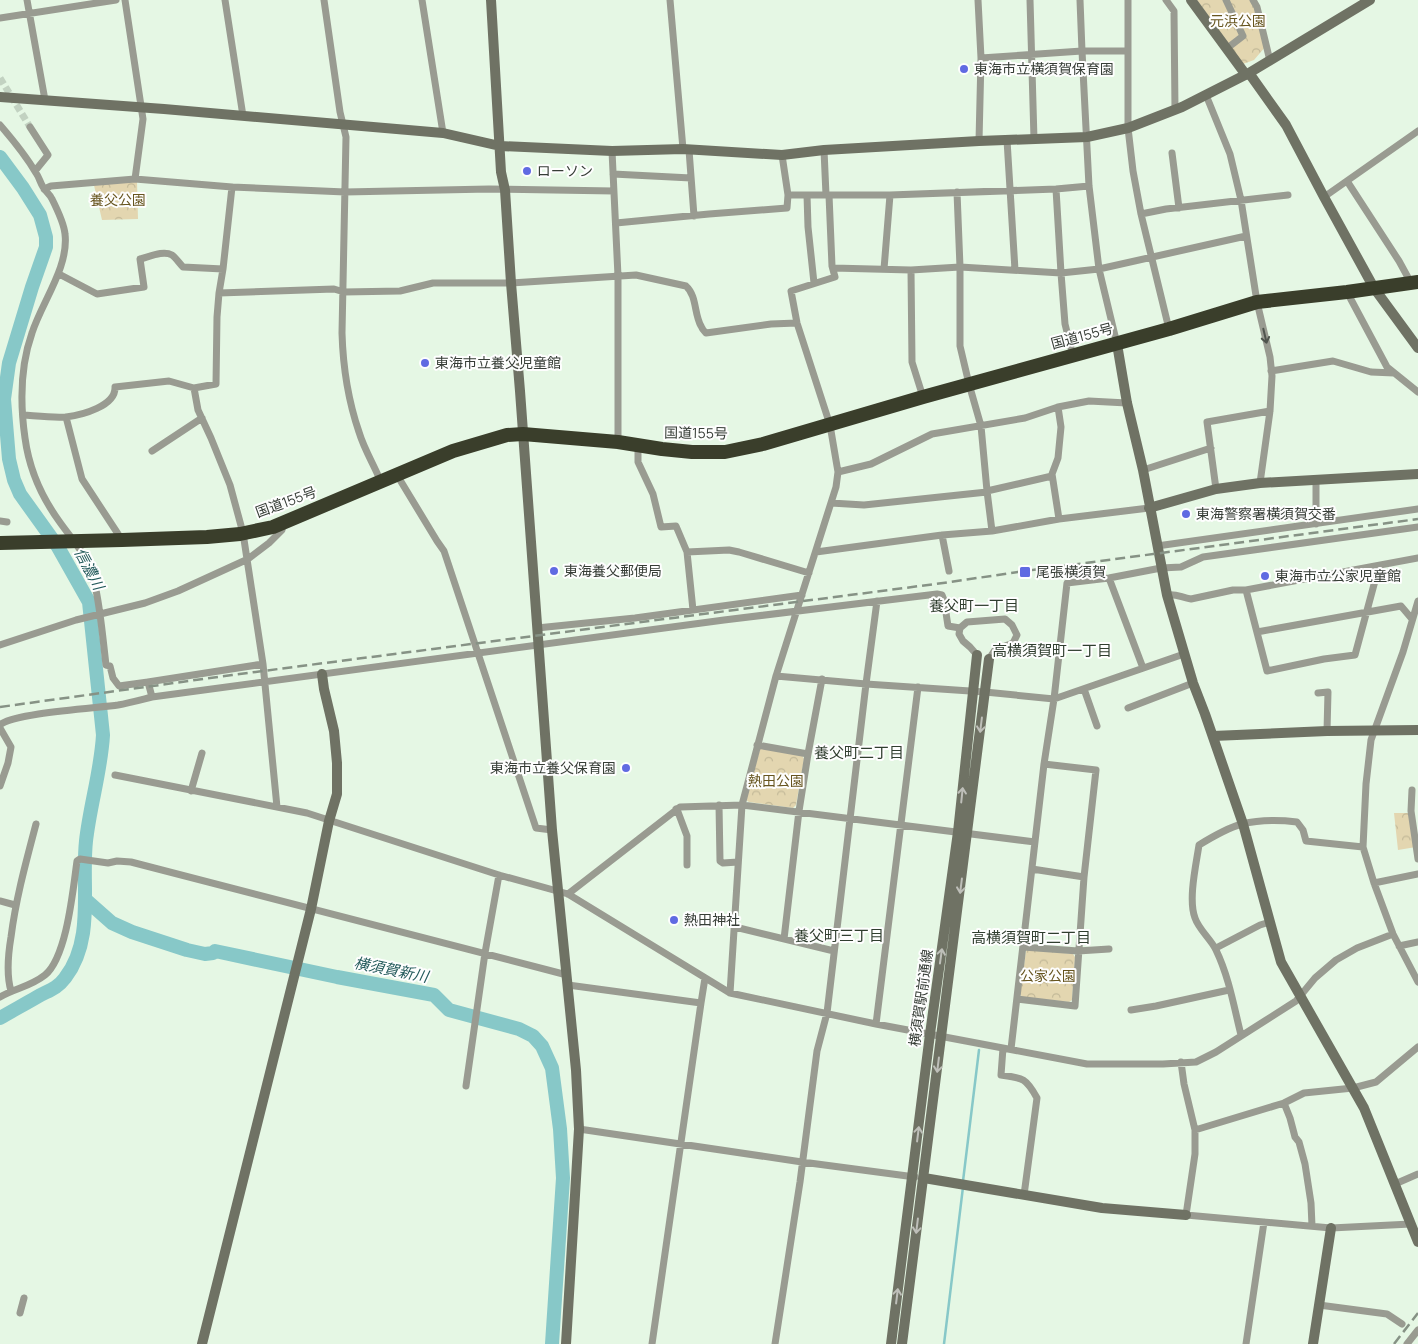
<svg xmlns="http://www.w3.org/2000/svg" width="1418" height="1344" font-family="Manrope,'Noto Sans JP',sans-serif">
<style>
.park{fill:url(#park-crowns)}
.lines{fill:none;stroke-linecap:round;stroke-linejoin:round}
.stream{stroke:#87c8c8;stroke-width:2.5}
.river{stroke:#87c8c8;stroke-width:14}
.street-tunnel{stroke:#c2d2c1;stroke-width:7;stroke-dasharray:7 3.5;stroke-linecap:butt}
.street{stroke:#999b91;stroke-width:7}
.secondary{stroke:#6f7264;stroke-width:10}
.highway{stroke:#3a3e2b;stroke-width:14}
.rail{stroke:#869285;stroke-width:2.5;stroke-dasharray:10 5;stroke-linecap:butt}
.oneway{stroke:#4f544d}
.oneway2{stroke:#bebfb9}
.poi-dot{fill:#606ae2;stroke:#fefefe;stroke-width:2}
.labels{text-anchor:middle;stroke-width:4;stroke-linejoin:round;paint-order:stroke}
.park-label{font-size:14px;fill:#67551f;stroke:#fefefe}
.poi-label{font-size:14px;fill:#363d36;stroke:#fefefe;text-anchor:start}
.street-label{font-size:14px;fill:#363d36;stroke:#fefefe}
.water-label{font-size:15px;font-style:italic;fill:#22595a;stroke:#fefefe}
.neighbourhood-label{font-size:15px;fill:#303e2f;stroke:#fefefe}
</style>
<defs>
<pattern id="park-crowns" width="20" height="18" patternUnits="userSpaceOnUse" patternTransform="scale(1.25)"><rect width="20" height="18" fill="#e3d6b0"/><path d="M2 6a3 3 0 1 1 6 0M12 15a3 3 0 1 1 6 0" fill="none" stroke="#c3b998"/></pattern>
</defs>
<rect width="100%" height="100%" fill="#e5f7e4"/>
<path class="park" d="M1197,0H1253L1266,46L1254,60L1243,64Z
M93,181H137L138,219L102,220Z
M763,748L802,755L804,759L796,805L793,808L749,802L746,800L760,749Z
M1394,813H1411L1416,847L1398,850Z
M1028,949L1073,954L1075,957L1072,1000L1069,1002L1022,997L1020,994L1026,951Z"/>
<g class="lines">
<path class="stream" d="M963,1181L979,1050
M944,1344L963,1187"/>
<path class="river" d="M0,157L23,188L40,215L46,237V247L32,287L9,363L4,399L9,459L14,480L20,494L58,547L89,602L103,735C101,771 90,805 86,841C81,886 95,939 65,978C57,989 47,991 37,997C25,1004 12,1011 0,1018
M86,900L112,923L132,932L187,950L205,954L213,953L215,951L337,977L434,995L449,1010L519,1029L533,1036L542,1046L552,1068L560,1129L563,1178L552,1344"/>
<path class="street-tunnel" d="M0,78L30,127"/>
<path class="street" d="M27,0L45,100
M125,0L143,119L135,179
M225,0L243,116
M324,0L340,112L346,137L342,333C343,367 348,400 359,432C364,449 374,465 381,482
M422,0L443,133
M670,0L683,149
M978,0L981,58L979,141
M1030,0L1034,139
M1080,0L1082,51L1089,186L1099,269L1117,344
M1128,0V128L1133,171L1141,214L1169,329
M1166,0L1174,11L1175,110
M1226,0L1243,36L1230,46
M1253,0L1257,7L1270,61
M0,18L116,0
M981,58L1082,51H1128
M1206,95L1230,154L1241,200L1257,302L1270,357L1272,376L1270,411L1260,483
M0,125C13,140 26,156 36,173C39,177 40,182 43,187C45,191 50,194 52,199C57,209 64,223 65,234C69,267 42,302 32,333C20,367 20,403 25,438C29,468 41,496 59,521C68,534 83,551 89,565C92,573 94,582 96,590C101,615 103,640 106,665L110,666L113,678L119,686L148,682L152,697
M30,127L48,155L35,171
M1007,140L1015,270
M689,150L694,216
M824,150L826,195
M612,151L618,276V442
M1172,153L1179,208
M613,174L691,178
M1347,181L1399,261L1411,283
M44,189L51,186L135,179L232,187L345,192L489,189L614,191
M1056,189L1061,273L1065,324L1073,356
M957,192L960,267V346L969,384L981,426L987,491L992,531
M788,195H890L1056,189L1089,186
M807,195L808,227L814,283
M1324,197L1418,131
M1141,214L1166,209L1288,195
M616,223L709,214L787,208L788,195L782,155
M833,268L911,270L960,267L1061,273L1099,269L1246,236
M884,269L890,195
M911,270L912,362L923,397
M59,274L97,294L144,287L140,259C149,257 163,250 172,255C176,258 179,263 183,267L223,269
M1347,292L1387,367L1418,392
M219,293L334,289L344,292L400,291L433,283H511L636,275L686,286C697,296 694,314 701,326C702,329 704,331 706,333L771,324L797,323
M1271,371L1333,361L1371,372L1394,373
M194,388L198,410L211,438L230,485L243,533L263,664L277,807
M1058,407L1061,427L1058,458L1052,474L1059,519
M23,415C37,416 53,418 66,417C82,415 116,406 115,387L169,381L194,388L216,384L217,317L219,293L223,269L232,187
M66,417L82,479L122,540
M638,445V462L653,494L661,527L676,526L687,552L693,610
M152,451L202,418
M1143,470L1211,448
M838,472L871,464L932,434L1025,418L1058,407L1089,401L1127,403
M397,475L437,541L444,551L536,828L552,830
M1216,489L1207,422L1270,411
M987,491L1052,476
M831,503L864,505L987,492
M0,521L7,522
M1316,524V481
M942,535L949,571
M1157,546L1418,509
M687,552L729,550L739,552L809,573
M816,552L942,535L992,531L1059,519L1149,508
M1109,578L1143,668
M1246,590L1267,671L1324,659L1355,655L1379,566
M1167,595C1176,593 1182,598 1191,599L1233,590H1246L1418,558
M1418,601L1403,652L1371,740L1366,784L1363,847L1374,883L1393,934L1418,982
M537,628L635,618L802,595
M1257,632L1401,606L1412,619
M0,645L76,620L145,603L178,591L248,559L269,543L282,530L283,524
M977,655L970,647L963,641L959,634L960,628L967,622L1005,619L1012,625L1017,635L1013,643L995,650L989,659
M776,676L866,684L985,692L1054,699L1184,654
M148,682L263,664
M1084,689L1097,726
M1318,693L1328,692L1327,731
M1128,708L1193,683
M0,725C12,713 97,708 118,705C129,703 140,700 152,697L724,620L937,594L942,595L944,600L948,626L960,628
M0,728L11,747L8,763L0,786
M757,745L808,754
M115,775L307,813L499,875L568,894L730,993L876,1024L1087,1064H1163L1196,1062L1216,1052L1296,1001L1315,978L1336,960L1357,948L1393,934
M1412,790L1411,811L1418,859
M191,791L202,753
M719,805L720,861L723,863L738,862
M676,809L678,812L687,836V865
M1032,869L1084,877
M1374,883L1418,874
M568,894L680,807L742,805L1035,842
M0,901L15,905
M735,927L834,951
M784,939L799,811L808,754L822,679
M1399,946L1418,942
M1023,947L1078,951L1109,949
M1216,948L1260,925L1270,922
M568,985L701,1003
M11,991C6,974 8,955 11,937C16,898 26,862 36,824
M730,993L742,805L776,676L836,487L838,472L830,425L797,323L791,291L835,277L832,266L829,195
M0,997C15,988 30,987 45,975C67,957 73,889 77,861L80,859L108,863L117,861L131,862L567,975
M1017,999L1075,1006L1084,877L1096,770L1044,764
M1131,1010L1156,1006L1229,990
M876,1024L918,687
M1241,1035C1234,1007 1229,977 1216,950C1211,939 1199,930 1195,918C1188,900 1196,865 1199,845C1212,837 1227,828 1242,824C1259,820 1280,820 1297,822L1303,830L1306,841L1363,847
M1003,1048L1001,1075C1023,1078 1026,1078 1037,1098L1024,1195
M1011,1049L1044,764L1054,699L1067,583L1109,578L1161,568L1181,567L1203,557L1418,527
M1181,1062L1184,1084L1195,1130V1154L1186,1215L1331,1228L1411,1224
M466,1086L485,953L499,875
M1284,1103L1290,1118L1295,1137L1299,1142L1305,1164L1311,1203L1312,1226
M579,1129L802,1162L915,1177
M1195,1130L1284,1103L1304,1093L1353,1088L1376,1082L1418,1047
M1395,1184L1418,1174
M1319,1305L1387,1314L1402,1324
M20,1313L24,1298
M652,1344L701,1003L705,978
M775,1344L800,1182L817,1051L827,1013L866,684L877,601
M1246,1344L1264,1222
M1407,1344L1418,1330"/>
<path class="secondary" d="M491,0L501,172L505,190L511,283L520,391L552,830L576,1070L579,1129L566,1344
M1191,0L1246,75
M1249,73L1286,125L1324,197L1374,288L1418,348
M0,97L164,109L443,133L500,146L612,151L683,149L782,155L824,150L979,141L1087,137L1128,128L1182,107L1249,73L1370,0
M1117,344L1127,403L1143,470L1167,595L1193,683L1205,714L1243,824L1281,962L1364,1108L1418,1242
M1149,508L1216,489L1260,483L1418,474
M1213,736L1327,731L1418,730
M924,1178L1102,1208L1186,1215
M202,1344L311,909L329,821L337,794V763L334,731L324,689L322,674
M891,1344L930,1034L958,832L977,655
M902,1344L989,659
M1313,1344L1331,1228"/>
<path class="highway" d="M0,543L122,540L207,537L240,534L273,527L453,451L507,435L523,434L618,442L662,449L692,452H725L763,444L923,397L1169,329L1257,302L1347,292L1418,282"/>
<path class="rail" d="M0,707L232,675L943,583L1025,571L1418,519
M1394,1344L1418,1313"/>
</g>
<defs><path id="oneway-shaft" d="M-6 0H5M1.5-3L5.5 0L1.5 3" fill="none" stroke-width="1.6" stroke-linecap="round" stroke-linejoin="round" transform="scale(1.25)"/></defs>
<use class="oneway" href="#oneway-shaft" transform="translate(1265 336) rotate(77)"/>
<g class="oneway2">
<use href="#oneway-shaft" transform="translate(981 725) rotate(97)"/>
<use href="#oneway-shaft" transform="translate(962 795) rotate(-84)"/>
<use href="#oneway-shaft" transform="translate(961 886) rotate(97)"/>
<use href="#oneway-shaft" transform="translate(941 956) rotate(-82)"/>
<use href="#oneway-shaft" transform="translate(938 1065) rotate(97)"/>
<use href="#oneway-shaft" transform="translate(918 1134) rotate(-83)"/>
<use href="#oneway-shaft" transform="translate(917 1226) rotate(97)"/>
<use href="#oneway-shaft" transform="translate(897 1296) rotate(-83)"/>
</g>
<g class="poi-dot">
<circle cx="964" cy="69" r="5"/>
<circle cx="527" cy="171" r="5"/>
<circle cx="425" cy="363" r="5"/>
<circle cx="1186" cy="514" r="5"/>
<circle cx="554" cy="571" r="5"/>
<rect x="1019" y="566" width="12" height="12" rx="2.5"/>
<circle cx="1265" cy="576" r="5"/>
<circle cx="626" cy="768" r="5"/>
<circle cx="674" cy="920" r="5"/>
</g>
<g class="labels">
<g class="park-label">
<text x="1238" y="26">元浜公園</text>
<text x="118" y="205">養父公園</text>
<text x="776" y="786">熱田公園</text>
<text x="1048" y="981">公家公園</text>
</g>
<g class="poi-label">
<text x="974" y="74">東海市立横須賀保育園</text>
<text x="537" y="176">ローソン</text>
<text x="435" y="368">東海市立養父児童館</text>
<text x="1196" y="519">東海警察署横須賀交番</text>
<text x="564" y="576">東海養父郵便局</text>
<text x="1036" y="577">尾張横須賀</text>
<text x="1275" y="581">東海市立公家児童館</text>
<text x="616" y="773" text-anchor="end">東海市立養父保育園</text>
<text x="684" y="925">熱田神社</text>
</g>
<g class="street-label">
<text transform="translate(1082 336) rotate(-15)" y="5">国道155号</text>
<text transform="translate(696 433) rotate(1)" y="5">国道155号</text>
<text transform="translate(286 502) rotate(-20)" y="5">国道155号</text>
<text transform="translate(921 998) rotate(-82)" y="5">横須賀駅前通線</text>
</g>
<g class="water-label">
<text transform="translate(89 569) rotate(62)" y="5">信濃川</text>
<text transform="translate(391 970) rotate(11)" y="5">横須賀新川</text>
</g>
<g class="neighbourhood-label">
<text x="974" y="611">養父町一丁目</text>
<text x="1052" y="656">高横須賀町一丁目</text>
<text x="859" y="758">養父町二丁目</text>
<text x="839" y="941">養父町三丁目</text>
<text x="1031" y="943">高横須賀町二丁目</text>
</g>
</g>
</svg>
